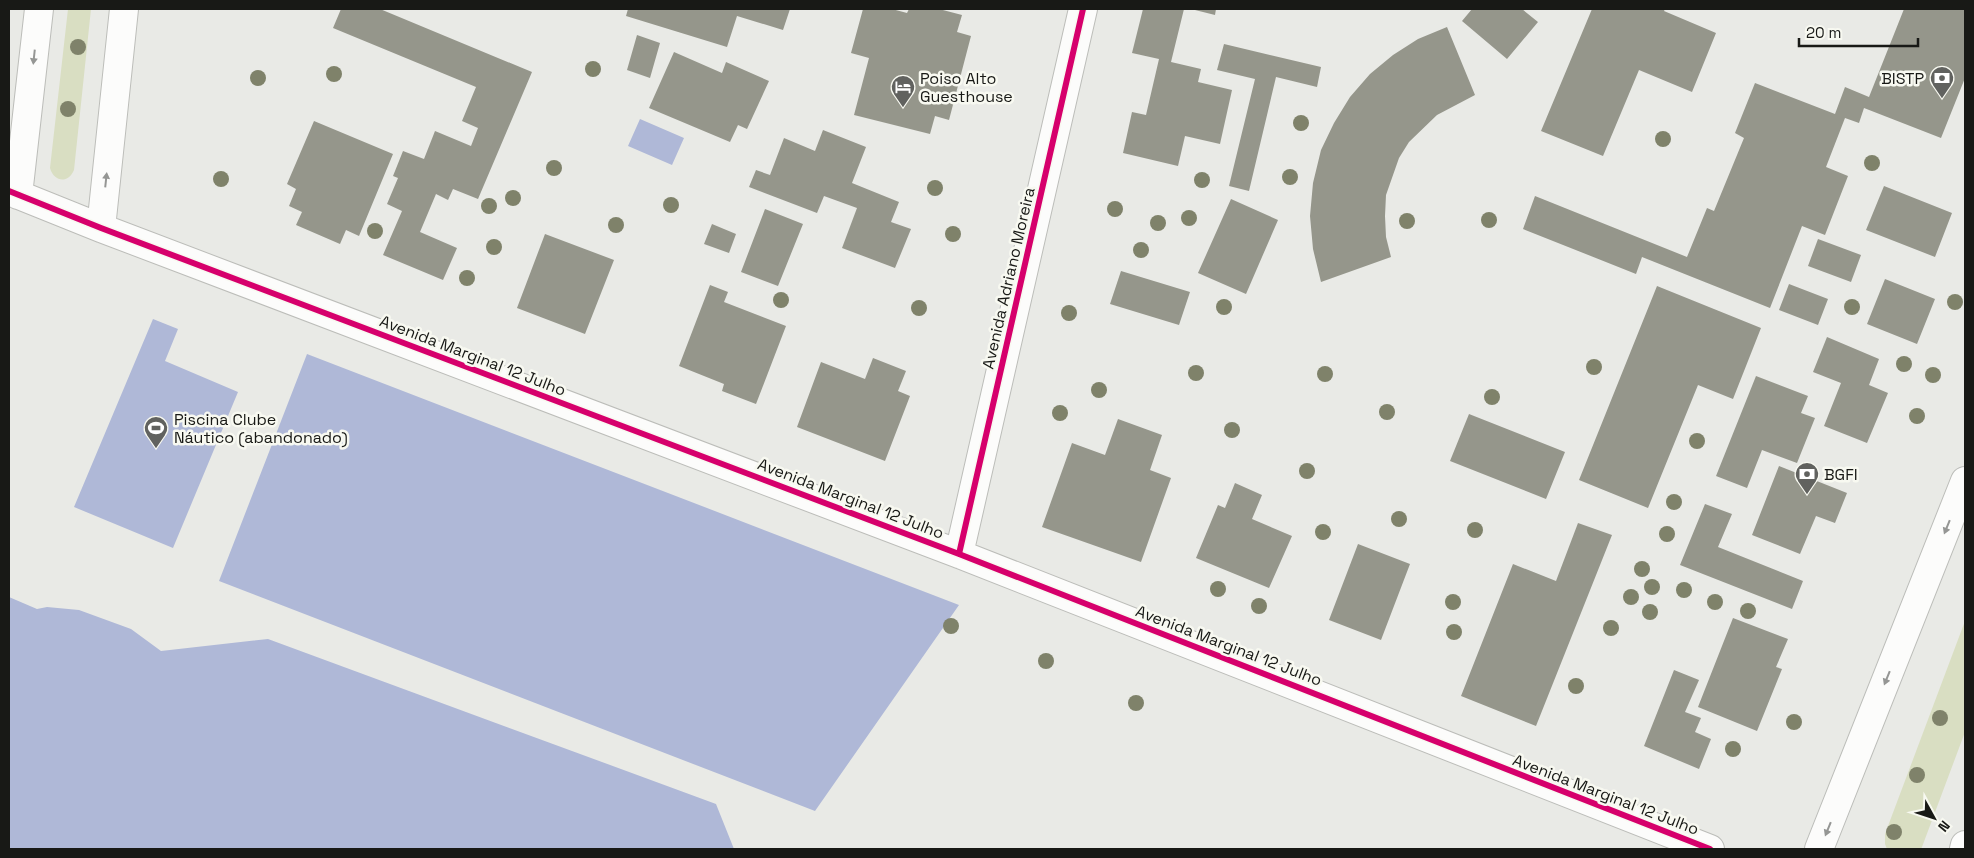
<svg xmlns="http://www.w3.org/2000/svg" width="1974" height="858" font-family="'Space Grotesk',sans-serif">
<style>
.green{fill:#d9dec2}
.water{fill:#afb8d7}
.building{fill:#95968b}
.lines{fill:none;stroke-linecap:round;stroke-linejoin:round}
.minor-casing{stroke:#bcbdb9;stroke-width:30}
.minor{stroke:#fcfcfb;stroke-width:28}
.cycleway-casing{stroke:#f8f9f1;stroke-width:9}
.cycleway{stroke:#d6006c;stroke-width:6}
.tree{fill:#7f826a}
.oneway{fill:#959694}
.labels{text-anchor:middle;stroke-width:5;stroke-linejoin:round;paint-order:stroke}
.poi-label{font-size:16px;fill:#181916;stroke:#f8f9f1;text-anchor:start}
.street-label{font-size:16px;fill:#181916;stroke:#f8f9f1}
</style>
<rect width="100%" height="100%" fill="#e9eae6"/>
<path class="green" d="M68,9H91L74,170C68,184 54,182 50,168Z
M1965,621V732L1922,847L1921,849H1887L1885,844V834Z"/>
<path class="water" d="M640,119L684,138L672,165L628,146Z
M153,319L178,329L165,361L238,392L173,548L74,507Z
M307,354L959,605L815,811L219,581Z
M9,597L37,609L47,607L79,610L131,629L161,651L268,639L716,804L734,849H9Z"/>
<path class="building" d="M341,9H380L532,72L478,199L453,189L448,200L436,194L420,232L457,248L443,280L383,255L402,211L387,204L398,178L393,176L403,151L424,159L435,131L471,146L478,128L462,121L476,87L333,28Z
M628,9H790L783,30L737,16L727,47L626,16Z
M863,9H892L907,13L909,9H939L962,15L957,32L971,36L949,120L935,116L930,134L854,115L869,58L851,53Z
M1143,9H1184L1171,62L1201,69L1198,82L1232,90L1220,144L1185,136L1178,166L1123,153L1132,112L1146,115L1159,59L1132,53Z
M1191,9H1216L1215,15Z
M1472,9H1522L1538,22L1507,59L1462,21Z
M1592,9H1665L1664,11L1716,33L1692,92L1639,70L1603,156L1541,131Z
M1904,9H1965V78L1941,138L1864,108L1859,123L1845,118L1826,167L1848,176L1825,235L1802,226L1770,308L1642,257L1636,274L1523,229L1535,196L1687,257L1707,208L1714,211L1744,138L1735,133L1755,83L1835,114L1845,87L1869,97Z
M1447,27L1475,95L1437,115L1409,142L1399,158L1386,195L1385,216L1386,237L1391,257L1321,282L1313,249L1310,216L1313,183L1321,150L1334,123L1350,97L1370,74L1393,55L1418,39Z
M637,35L660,43L650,78L627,70Z
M1224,44L1321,67L1317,87L1276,77L1249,191L1229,186L1255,79L1217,70Z
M674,52L722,73L726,62L769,81L747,129L738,125L730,142L649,108Z
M314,121L393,154L359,236L346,230L340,244L296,225L302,212L289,206L296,189L287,184Z
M823,130L866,147L852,183L899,202L891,222L911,229L895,268L842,248L857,208L824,196L817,213L749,187L756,170L770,175L784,138L815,151Z
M1884,186L1952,213L1935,257L1866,230Z
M1231,199L1278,220L1246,294L1198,273Z
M765,209L803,224L778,286L741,272Z
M712,224L736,234L729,253L704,244Z
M545,234L614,260L585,334L517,308Z
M1818,239L1861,255L1851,282L1808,266Z
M1121,271L1190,292L1179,325L1110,304Z
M1885,279L1935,299L1917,344L1867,324Z
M1789,284L1828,299L1818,325L1779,310Z
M710,285L728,292L724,302L786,326L756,404L722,391L724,384L679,366Z
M1657,286L1761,328L1733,399L1698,385L1648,508L1579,480Z
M1827,337L1879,359L1869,385L1888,393L1867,443L1824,426L1841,383L1813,372Z
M873,358L906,371L898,391L910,396L885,461L797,427L821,362L865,379Z
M1756,376L1808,396L1801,413L1815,418L1797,463L1762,450L1747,488L1716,476Z
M1469,414L1565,452L1546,499L1450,461Z
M1118,419L1162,435L1150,470L1171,478L1141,562L1042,527L1072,443L1105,455Z
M1779,466L1847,493L1835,523L1816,516L1800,554L1752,535Z
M1235,483L1262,495L1252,519L1292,536L1269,588L1196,558L1218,505L1225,508Z
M1705,504L1732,514L1718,547L1803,581L1792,609L1680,565Z
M1578,523L1612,535L1536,726L1461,696L1513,564L1556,581Z
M1358,544L1410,564L1381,640L1329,620Z
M1733,618L1788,639L1776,667L1782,669L1757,731L1698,707Z
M1674,670L1699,680L1685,712L1701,718L1695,732L1711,739L1699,769L1644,746Z"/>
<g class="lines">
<g class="minor-casing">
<path id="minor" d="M9,191L101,228L959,554L1710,849
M18,195L39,9
M101,228L124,9
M959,554L1083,9
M1819,849L1965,481
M1964,849L1965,845"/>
</g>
<use href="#minor" class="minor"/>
<g class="cycleway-casing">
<path id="cycleway" d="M9,191L101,228L959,554L1710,849
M959,554L1083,9"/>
</g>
<use href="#cycleway" class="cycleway"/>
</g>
<g class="tree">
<circle cx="78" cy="47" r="8"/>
<circle cx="593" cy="69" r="8"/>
<circle cx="334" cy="74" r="8"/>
<circle cx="258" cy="78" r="8"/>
<circle cx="68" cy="109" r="8"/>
<circle cx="1301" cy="123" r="8"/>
<circle cx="1663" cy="139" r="8"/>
<circle cx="1872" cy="163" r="8"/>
<circle cx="554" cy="168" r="8"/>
<circle cx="1290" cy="177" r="8"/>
<circle cx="221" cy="179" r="8"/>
<circle cx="1202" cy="180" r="8"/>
<circle cx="935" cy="188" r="8"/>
<circle cx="513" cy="198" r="8"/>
<circle cx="671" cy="205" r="8"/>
<circle cx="489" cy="206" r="8"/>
<circle cx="1115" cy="209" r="8"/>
<circle cx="1189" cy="218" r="8"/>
<circle cx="1489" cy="220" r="8"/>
<circle cx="1407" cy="221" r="8"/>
<circle cx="1158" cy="223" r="8"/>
<circle cx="616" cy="225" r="8"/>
<circle cx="375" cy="231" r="8"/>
<circle cx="953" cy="234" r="8"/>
<circle cx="494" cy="247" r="8"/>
<circle cx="1141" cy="250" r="8"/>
<circle cx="467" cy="278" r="8"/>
<circle cx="781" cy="300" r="8"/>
<circle cx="1955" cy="302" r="8"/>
<circle cx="1224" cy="307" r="8"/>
<circle cx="1852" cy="307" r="8"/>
<circle cx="919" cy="308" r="8"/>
<circle cx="1069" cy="313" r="8"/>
<circle cx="1904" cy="364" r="8"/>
<circle cx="1594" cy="367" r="8"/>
<circle cx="1196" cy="373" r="8"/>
<circle cx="1325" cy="374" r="8"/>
<circle cx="1933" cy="375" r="8"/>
<circle cx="1099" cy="390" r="8"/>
<circle cx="1492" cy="397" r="8"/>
<circle cx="1387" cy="412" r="8"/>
<circle cx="1060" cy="413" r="8"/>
<circle cx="1917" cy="416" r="8"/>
<circle cx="1232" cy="430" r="8"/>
<circle cx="1697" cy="441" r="8"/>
<circle cx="1307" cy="471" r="8"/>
<circle cx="1674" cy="502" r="8"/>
<circle cx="1399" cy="519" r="8"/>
<circle cx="1475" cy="530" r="8"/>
<circle cx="1323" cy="532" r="8"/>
<circle cx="1667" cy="534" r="8"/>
<circle cx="1642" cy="569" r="8"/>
<circle cx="1652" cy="587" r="8"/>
<circle cx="1218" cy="589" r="8"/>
<circle cx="1684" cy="590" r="8"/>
<circle cx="1631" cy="597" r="8"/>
<circle cx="1453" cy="602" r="8"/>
<circle cx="1715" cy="602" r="8"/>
<circle cx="1259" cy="606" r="8"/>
<circle cx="1748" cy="611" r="8"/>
<circle cx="1650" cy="612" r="8"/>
<circle cx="951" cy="626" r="8"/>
<circle cx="1611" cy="628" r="8"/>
<circle cx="1454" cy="632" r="8"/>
<circle cx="1046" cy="661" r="8"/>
<circle cx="1576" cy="686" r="8"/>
<circle cx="1136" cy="703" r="8"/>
<circle cx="1940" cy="718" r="8"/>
<circle cx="1794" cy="722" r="8"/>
<circle cx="1733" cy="749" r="8"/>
<circle cx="1917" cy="775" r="8"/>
<circle cx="1894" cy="832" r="8"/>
</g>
<defs><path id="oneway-solid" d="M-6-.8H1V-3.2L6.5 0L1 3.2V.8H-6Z" transform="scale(1.25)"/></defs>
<g class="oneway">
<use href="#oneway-solid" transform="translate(34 57) rotate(96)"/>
<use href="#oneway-solid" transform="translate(106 180) rotate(-84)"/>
<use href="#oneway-solid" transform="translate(1947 527) rotate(112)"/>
<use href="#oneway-solid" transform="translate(1887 678) rotate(112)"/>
<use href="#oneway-solid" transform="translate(1828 829) rotate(112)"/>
</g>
<defs>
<g id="bank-pin" transform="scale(1.25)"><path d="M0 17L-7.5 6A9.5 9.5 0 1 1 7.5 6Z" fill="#61625f" stroke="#f8f9f1"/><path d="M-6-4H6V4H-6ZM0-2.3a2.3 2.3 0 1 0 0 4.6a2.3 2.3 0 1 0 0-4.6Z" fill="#fff"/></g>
<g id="hotel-pin" transform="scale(1.25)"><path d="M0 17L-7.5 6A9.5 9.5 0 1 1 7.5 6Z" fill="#61625f" stroke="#f8f9f1"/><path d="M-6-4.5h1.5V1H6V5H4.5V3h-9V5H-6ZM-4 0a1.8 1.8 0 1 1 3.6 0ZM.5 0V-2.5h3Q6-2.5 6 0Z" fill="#fff"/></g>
<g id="stadium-pin" transform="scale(1.25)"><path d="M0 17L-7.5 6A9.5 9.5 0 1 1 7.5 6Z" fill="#61625f" stroke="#f8f9f1"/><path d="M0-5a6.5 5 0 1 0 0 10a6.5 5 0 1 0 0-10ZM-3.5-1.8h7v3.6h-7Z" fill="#fff"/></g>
</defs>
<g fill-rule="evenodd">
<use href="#bank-pin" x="1942" y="78"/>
<use href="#hotel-pin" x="903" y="87"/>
<use href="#stadium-pin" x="156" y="428"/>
<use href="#bank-pin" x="1807" y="474"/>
</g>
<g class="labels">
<g class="poi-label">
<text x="920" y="84">Poiso Alto<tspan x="920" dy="18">Guesthouse</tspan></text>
<text x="1924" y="84" text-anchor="end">BISTP</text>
<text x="174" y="425">Piscina Clube<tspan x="174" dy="18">Náutico (abandonado)</tspan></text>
<text x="1824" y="480">BGFI</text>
</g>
<g class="street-label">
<text transform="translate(1008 278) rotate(-77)" y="6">Avenida Adriano Moreira</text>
<text transform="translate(473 355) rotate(21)" y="6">Avenida Marginal 12 Julho</text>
<text transform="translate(851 498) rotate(21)" y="6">Avenida Marginal 12 Julho</text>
<text transform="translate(1229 645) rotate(21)" y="6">Avenida Marginal 12 Julho</text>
<text transform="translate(1606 794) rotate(21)" y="6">Avenida Marginal 12 Julho</text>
</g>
</g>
<rect width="1974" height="858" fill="none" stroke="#181916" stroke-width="20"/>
<g transform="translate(1934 818) rotate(130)" stroke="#f8f9f1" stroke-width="4" paint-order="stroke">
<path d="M0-4L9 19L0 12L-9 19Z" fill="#181916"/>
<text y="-8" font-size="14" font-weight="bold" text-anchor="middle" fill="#181916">N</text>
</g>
<path d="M1799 38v8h119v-8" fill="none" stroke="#181916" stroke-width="2.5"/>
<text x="1806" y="38" font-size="15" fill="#181916" stroke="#f8f9f1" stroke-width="4" paint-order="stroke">20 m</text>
</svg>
